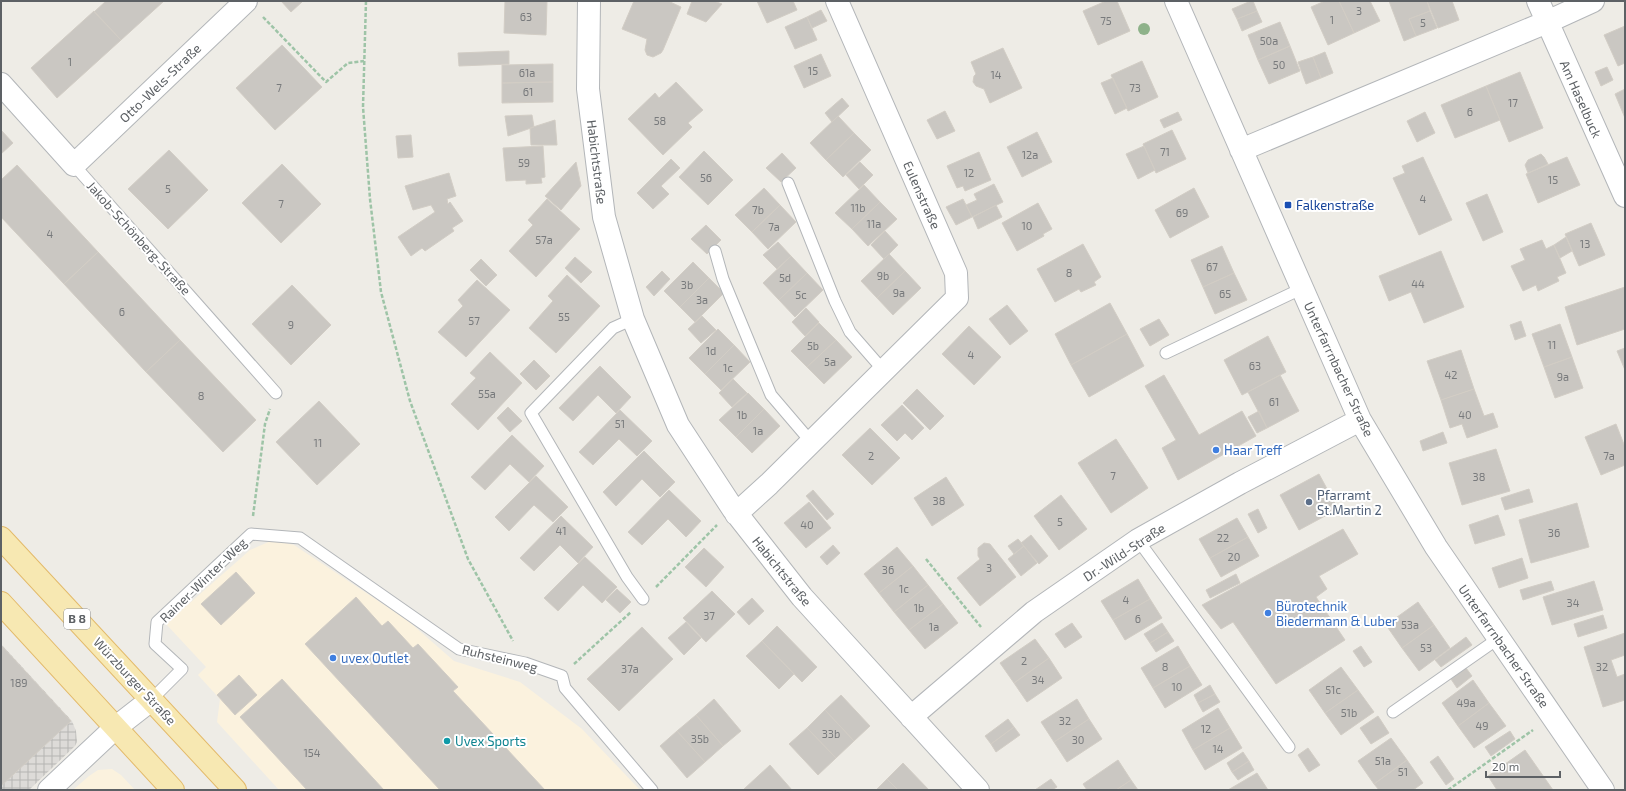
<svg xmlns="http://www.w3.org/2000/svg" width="1626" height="791" font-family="'Exo 2',sans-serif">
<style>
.commercial{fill:#fbf2de}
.industrial{fill:url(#industrial-grid)}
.building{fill:#cac7c2;stroke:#d2cdc5}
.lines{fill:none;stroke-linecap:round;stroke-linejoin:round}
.lane-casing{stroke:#b3b6b9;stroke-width:13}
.street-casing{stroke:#b3b6b9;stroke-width:24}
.primary-casing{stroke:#e3ba6a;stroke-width:24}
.path{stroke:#9ec4a7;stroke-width:2.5;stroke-dasharray:4 2;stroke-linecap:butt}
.lane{stroke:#fff;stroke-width:11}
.street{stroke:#fff;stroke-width:22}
.primary{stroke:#f7e8b2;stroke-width:22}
.tree{fill:#8eb28a}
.transit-dot{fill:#1a4fb4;stroke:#fff;stroke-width:1.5}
.shop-dot{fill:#3f7fe0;stroke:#fff;stroke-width:1.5}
.service-dot{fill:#5c6f8a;stroke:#fff;stroke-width:1.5}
.culture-dot{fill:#0f9aa8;stroke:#fff;stroke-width:1.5}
.labels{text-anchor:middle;stroke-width:4;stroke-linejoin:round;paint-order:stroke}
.number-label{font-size:11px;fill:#787a7c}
.shield{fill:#fff;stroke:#8e9093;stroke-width:1}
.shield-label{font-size:12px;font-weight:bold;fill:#5d6165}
.street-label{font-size:13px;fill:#5d6165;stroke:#fff}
.transit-label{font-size:13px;fill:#164399;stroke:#fff;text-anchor:start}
.shop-label{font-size:13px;fill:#366cbe;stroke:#fff;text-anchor:start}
.service-label{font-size:13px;fill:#4e5e75;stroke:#fff;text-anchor:start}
.culture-label{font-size:13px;fill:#0d838f;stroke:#fff;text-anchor:start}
</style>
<defs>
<pattern id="industrial-grid" width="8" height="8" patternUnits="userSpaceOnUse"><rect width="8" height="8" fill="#dddbd8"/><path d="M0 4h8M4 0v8" fill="none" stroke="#b6b5b3"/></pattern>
</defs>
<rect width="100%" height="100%" fill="#eeece6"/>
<path class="commercial" d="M273,540L294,545L407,620L454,661L520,682L582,729L640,790H279L217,722L220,699L198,675L206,667L166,624L250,550Z
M112,769L121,775L135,790H73L89,776L98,770Z"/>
<path class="industrial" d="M1,644L72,721L76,731L77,742L75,746L29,790H1Z"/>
<path class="building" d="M106,1H164L121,40L94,12Z
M281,1H303L291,12Z
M505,1H547L546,35L504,33Z
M634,1H668L681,7L663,50L661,53L653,57L647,55L645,50L647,39L622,29Z
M692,1H714L722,4L706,22L687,14Z
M757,1H793L797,10L767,23Z
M1106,1H1117L1130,31L1098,45L1083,11Z
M1251,1H1253L1257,11L1237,19L1232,9Z
M1325,1H1339L1354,33L1328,45L1311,7Z
M1339,1H1370L1380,21L1354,33Z
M1389,1H1427L1430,11L1409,19L1416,36L1404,41Z
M1427,1H1452L1459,20L1438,28Z
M821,10L827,21L812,28L807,17Z
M94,11L121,40L57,98L31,68Z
M1257,11L1262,22L1242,31L1237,19Z
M1430,11L1437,28L1416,36L1409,19Z
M807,17L817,40L795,49L785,27Z
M1280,22L1290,46L1258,60L1248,35Z
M1625,26V63L1618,66L1604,35Z
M282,45L322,87L275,130L236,88Z
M1290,46L1300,71L1269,84L1258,60Z
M1003,48L1022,88L990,103L984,89L976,86L973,82L974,76L976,74L971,62Z
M509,51V64L459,66L458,53Z
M1325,52L1333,73L1321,78L1313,57Z
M821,54L831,76L804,88L794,66Z
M1313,57L1321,78L1306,84L1298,62Z
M1142,61L1158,97L1128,111L1111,75Z
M553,64V82L502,83V65Z
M1607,67L1613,80L1601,86L1595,72Z
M1520,72L1543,128L1509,142L1486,86Z
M1113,78L1127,108L1115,114L1101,83Z
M553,82V102L502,103V83Z
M676,82L703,110L688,123L692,127L663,155L628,119L655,93L659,98Z
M1486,86L1500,120L1455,138L1441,105Z
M1625,89V118L1615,94Z
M842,98L849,106L832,122L825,113Z
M945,111L955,131L937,139L927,120Z
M1178,112L1182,120L1164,128L1160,120Z
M1425,112L1435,133L1417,142L1407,121Z
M532,115L534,127L508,136L505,116Z
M838,116L854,133L826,160L810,143Z
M555,120L557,145H531L530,128Z
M1,130L13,143L1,154Z
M1172,130L1186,159L1156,173L1143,144Z
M1037,132L1052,162L1022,177L1007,147Z
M854,133L871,150L843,177L826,160Z
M411,135L413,157L398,158L396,136Z
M543,146L545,177L541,178L542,183L526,184V180L506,181L503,148Z
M1144,146L1155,170L1138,179L1126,154Z
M169,150L208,190L168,229L128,189Z
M704,151L733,180L708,205L679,177Z
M979,152L991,180L965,191L963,186L957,188L947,166Z
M782,153L796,168L781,182L766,168Z
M1541,154L1544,157L1548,164L1528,173L1525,165L1528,160Z
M1423,157L1452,220L1419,235L1393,178L1405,173L1402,166Z
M1567,157L1580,185L1538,203L1526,174Z
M671,159L680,168L661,186L669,194L653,209L637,193Z
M576,162L581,186L561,210L545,196Z
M860,162L873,175L859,189L846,175Z
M282,164L321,204L281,243L242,203Z
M17,165L98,252L64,284L1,217V180Z
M449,173L456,196L447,199L448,204L450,202L463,221L452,228L454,231L425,251L422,248L411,256L398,237L435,212L431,205L413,210L405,186Z
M994,184L1003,202L972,217L966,205L977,200L974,194Z
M864,185L880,202L852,229L835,213Z
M764,188L780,205L752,232L735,215Z
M1194,188L1209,217L1170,238L1155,210Z
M1487,194L1503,232L1483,241L1466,203Z
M547,199L580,229L536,277L509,251L533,225L528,220Z
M963,199L972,217L956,225L946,207Z
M880,202L897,219L868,246L852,229Z
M1038,203L1052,229L1043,234L1044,236L1017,251L1002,223Z
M780,205L796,222L768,249L752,232Z
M996,205L1002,217L978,229L973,217Z
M1591,223L1605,255L1579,266L1565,234Z
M706,225L721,240L707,254L691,239Z
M885,231L898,245L884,259L871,245Z
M1566,237L1572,251L1560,258L1554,245Z
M1542,240L1546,249L1554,245L1566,273L1557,277L1559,281L1538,291L1536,285L1523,291L1511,266L1525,260L1520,249Z
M778,242L791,256L777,269L763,255Z
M1083,244L1101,277L1094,282L1096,285L1081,292L1079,289L1055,302L1037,269Z
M1222,246L1234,273L1203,287L1191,260Z
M1441,251L1464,307L1424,323L1411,292L1389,301L1379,276Z
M98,252L180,340L146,372L64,284Z
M889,254L905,271L877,298L861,281Z
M791,256L807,273L779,300L763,283Z
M575,257L592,272L581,283L565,268Z
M481,259L497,275L486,286L470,270Z
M693,262L709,278L680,307L664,291Z
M662,271L670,279L654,296L646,287Z
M905,271L921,288L893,315L877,298Z
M807,273L823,290L795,317L779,300Z
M1234,273L1247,300L1215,314L1203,287Z
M567,275L600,306L556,353L529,328L553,301L548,296Z
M709,278L724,293L695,322L680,307Z
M477,280L510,310L466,357L438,332L463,306L458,300Z
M292,285L331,325L291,365L252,324Z
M1625,287V329L1577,345L1565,307Z
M1110,303L1127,334L1071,365L1055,334Z
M1007,305L1028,331L1010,345L989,319Z
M806,308L819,322L805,336L792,322Z
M702,316L716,330L701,343L688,329Z
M1159,319L1169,335L1150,346L1140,329Z
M1521,321L1526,336L1515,340L1510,325Z
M819,323L836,340L807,367L791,351Z
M1560,324L1572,357L1544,367L1532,334Z
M969,326L1001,357L974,385L942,354Z
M718,329L734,345L705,374L689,358Z
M1127,334L1144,366L1089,397L1071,365Z
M1268,336L1286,372L1242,395L1224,360Z
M180,340L256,420L223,452L146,372Z
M836,340L852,357L824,384L807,367Z
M734,345L750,362L721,390L705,374Z
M1625,348V370L1617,351Z
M1461,350L1474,389L1441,400L1427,361Z
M490,352L522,383L478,430L451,404L476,378L470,373Z
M1572,357L1583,388L1555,398L1544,367Z
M534,360L550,376L536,390L520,374Z
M600,366L631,397L616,413L598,395L573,421L559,408Z
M1164,375L1199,435L1242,411L1256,436L1178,480L1162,448L1176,440L1145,386Z
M1280,375L1299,411L1267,428L1248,392Z
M733,379L747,393L732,407L719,393Z
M917,389L944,416L930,430L903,403Z
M1474,389L1484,416L1493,413L1498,427L1467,438L1462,424L1450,428L1441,400Z
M748,393L764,409L736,437L719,420Z
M319,401L360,444L317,485L276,442Z
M902,405L924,428L912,440L905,433L897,441L881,425Z
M508,407L522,421L510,432L497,418Z
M764,409L780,426L752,453L736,437Z
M620,410L652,441L637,456L619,439L593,465L579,452Z
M1259,411L1267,428L1257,433L1248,417Z
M1616,424L1625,447V465L1601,475L1585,437Z
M870,428L900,458L872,485L842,455Z
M1443,432L1447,443L1423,451L1420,441Z
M512,435L544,466L529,482L510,464L485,490L471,477Z
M1116,439L1148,488L1111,513L1078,463Z
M1496,449L1510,491L1462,505L1449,463Z
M644,451L675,482L660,497L642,479L616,506L603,492Z
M1319,474L1338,509L1299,530L1280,495Z
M536,476L568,507L553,522L534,505L509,531L495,517Z
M946,477L964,505L932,526L914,498Z
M1529,489L1533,502L1505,510L1501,498Z
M669,490L701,521L686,537L668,519L642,545L628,532Z
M813,490L834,514L827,520L806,496Z
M1061,495L1087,529L1059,550L1034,516Z
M809,502L831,528L806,548L784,523Z
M1577,503L1589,547L1531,563L1519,520Z
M1258,509L1267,528L1258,533L1248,514Z
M1498,515L1505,535L1475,544L1469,525Z
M561,516L593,547L578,563L560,545L534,571L520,558Z
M1237,518L1248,537L1210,558L1199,539Z
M1343,529L1358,554L1319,576L1327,589L1316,597L1345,640L1276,684L1233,622L1221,629L1202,605Z
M1031,535L1048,556L1039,564L1021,543Z
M1248,537L1259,556L1221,577L1210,558Z
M1018,539L1024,546L1014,554L1008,546Z
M984,543L990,544L1016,577L980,606L957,578L980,559L978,556V548Z
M833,545L840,553L827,565L820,557Z
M1024,546L1037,563L1021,576L1008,559Z
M897,547L913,566L879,593L864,574Z
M704,548L724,567L706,587L685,567Z
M585,557L617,587L602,603L583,585L558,611L544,598Z
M1522,558L1528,578L1499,588L1492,568Z
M913,566L928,585L894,612L879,593Z
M236,572L255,593L221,625L201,604Z
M1236,574L1240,583L1210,598L1206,590Z
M1138,579L1150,599L1113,620L1101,601Z
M1551,581L1554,590L1523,600L1520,590Z
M1594,581L1603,610L1552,625L1543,597Z
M928,585L943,604L909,630L894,612Z
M617,589L631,602L620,613L606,600Z
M712,591L735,614L706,642L683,618Z
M356,597L382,626L388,621L413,648L418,644L458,687L453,691L545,790H440L305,644Z
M752,598L764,611L749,625L737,612Z
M1150,599L1162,618L1125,640L1113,620Z
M1418,602L1434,625L1402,648L1386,625Z
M943,604L958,623L925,649L909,630Z
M1603,615L1607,628L1578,637L1574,624Z
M686,622L701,638L684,655L668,638Z
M1072,623L1082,637L1065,648L1055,634Z
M1162,623L1168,632L1150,643L1144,634Z
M1434,625L1450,648L1419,671L1402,648Z
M777,626L817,667L802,682L762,641Z
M642,627L673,659L619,711L587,679Z
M1168,632L1174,641L1156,652L1150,643Z
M1625,633V655L1611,660L1617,677L1625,674V700L1603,707L1584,647Z
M1466,637L1472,645L1441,667L1435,660Z
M1035,639L1049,658L1014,683L1000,663Z
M762,641L794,674L779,689L746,656Z
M1,645L71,721L1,786Z
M1178,646L1190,666L1153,688L1141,668Z
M1361,646L1372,662L1364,667L1353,651Z
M1049,658L1062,678L1027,702L1014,683Z
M1190,666L1202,685L1165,708L1153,688Z
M1341,667L1358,690L1325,713L1309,690Z
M1466,668L1472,676L1457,688L1451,679Z
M239,675L257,695L235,715L217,695Z
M282,679L384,790H307L240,717Z
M1473,680L1489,703L1458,726L1442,703Z
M1210,685L1215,694L1198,703L1194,695Z
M1358,690L1374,712L1341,735L1325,713Z
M1215,694L1220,702L1203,712L1198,703Z
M841,695L870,726L854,741L825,710Z
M714,699L741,731L723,746L696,715Z
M1077,699L1089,719L1054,742L1041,722Z
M1489,703L1506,726L1474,748L1458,726Z
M1218,708L1230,728L1193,750L1182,730Z
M825,710L854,741L836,758L807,728Z
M696,715L723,746L705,762L677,731Z
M1378,716L1389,733L1371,744L1360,728Z
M1008,719L1014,727L991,744L985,736Z
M1089,719L1102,739L1067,762L1054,742Z
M1014,727L1020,735L996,752L991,744Z
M807,728L836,758L818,775L789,744Z
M1230,728L1242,748L1205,770L1193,750Z
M677,731L705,762L687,778L660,746Z
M1510,731L1515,739L1491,756L1485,747Z
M1391,738L1407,760L1374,784L1358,761Z
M1308,748L1320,765L1309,772L1298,755Z
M1525,750L1553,790H1497L1488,776Z
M1243,752L1249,761L1232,772L1227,763Z
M1438,756L1454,779L1446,785L1430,762Z
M1118,760L1131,780L1116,790H1087L1083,784Z
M1407,760L1423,783L1413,790H1379L1374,784Z
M1249,761L1254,770L1238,780L1232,772Z
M903,763L929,790H898L887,779Z
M770,765L792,790H744V789Z
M1257,773L1268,790H1228Z
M887,779L898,790H876Z
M1051,779L1057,787L1052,790H1035Z
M1131,780L1138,790H1116Z"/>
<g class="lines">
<g class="lane-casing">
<path id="lane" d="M74,165L276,393
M788,183L835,301L850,332L884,371
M715,251L723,279L771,395L812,443
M633,319L613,328L531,413L627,577L643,599
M1166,353L1303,288
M1138,540L1289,747
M151,700L182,669L155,644L157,622L251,534L300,538L459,649L525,663L562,676L565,688L652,790
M1393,712L1499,638"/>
</g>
<g class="street-casing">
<path id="street" d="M589,1L588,89L604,217L633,319L678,425L733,509L802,597L978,790
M1176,1L1360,420L1436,547L1603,790
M1538,1L1625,196
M1,84L74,165L246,1
M1241,150L1547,22L1593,1
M736,514L769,484L957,298L956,273L837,1
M911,717L1034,612L1138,540L1240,483L1360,420
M49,790L115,728L151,700"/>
</g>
<g class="primary-casing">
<path id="primary" d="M1,538L235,790
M1,603L173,790"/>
</g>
<path class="path" d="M366,1L363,107L370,199L381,292L410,401L468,559L513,641
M263,17L326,82L348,63L364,61
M253,516L265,424L270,409
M926,559L981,627
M656,587L717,525
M574,664L631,612
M1448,790L1533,730"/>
<use href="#lane" class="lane"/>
<use href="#street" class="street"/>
<use href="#primary" class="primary"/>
</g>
<circle class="tree" cx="1144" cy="29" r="6"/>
<rect class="transit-dot" x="1284" y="201" width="8" height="8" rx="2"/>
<g class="shop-dot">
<circle cx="1216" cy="450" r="4"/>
<circle cx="1268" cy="613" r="4"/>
<circle cx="333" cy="658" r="4"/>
</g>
<circle class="service-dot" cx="1309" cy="502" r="4"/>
<circle class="culture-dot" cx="447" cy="741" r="4"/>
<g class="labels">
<g class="number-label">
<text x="1359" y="15">3</text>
<text x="526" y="21">63</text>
<text x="1332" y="24">1</text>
<text x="1106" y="25">75</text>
<text x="1423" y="27">5</text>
<text x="1269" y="45">50a</text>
<text x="70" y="66">1</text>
<text x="1279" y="69">50</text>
<text x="813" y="75">15</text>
<text x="527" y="77">61a</text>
<text x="996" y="79">14</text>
<text x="279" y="92">7</text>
<text x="1135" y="92">73</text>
<text x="528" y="96">61</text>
<text x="1513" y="107">17</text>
<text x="1470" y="116">6</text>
<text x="660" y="125">58</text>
<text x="1165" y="156">71</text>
<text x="1030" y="159">12a</text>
<text x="524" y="167">59</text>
<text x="969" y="177">12</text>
<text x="706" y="182">56</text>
<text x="1553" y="184">15</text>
<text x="168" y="193">5</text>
<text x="1423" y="203">4</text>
<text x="281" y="208">7</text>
<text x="858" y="212">11b</text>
<text x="758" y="214">7b</text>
<text x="1182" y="217">69</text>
<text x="874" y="228">11a</text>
<text x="1027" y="230">10</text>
<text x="774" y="231">7a</text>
<text x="50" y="238">4</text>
<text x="544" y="244">57a</text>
<text x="1585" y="248">13</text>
<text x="1212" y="271">67</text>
<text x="1069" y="277">8</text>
<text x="883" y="280">9b</text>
<text x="785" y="282">5d</text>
<text x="1418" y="288">44</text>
<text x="687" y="289">3b</text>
<text x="899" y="297">9a</text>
<text x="1225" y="298">65</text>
<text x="801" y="299">5c</text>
<text x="702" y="304">3a</text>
<text x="122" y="316">6</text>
<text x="564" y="321">55</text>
<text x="474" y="325">57</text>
<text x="291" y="329">9</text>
<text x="1552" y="349">11</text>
<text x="813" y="350">5b</text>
<text x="711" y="355">1d</text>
<text x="971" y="359">4</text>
<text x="830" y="366">5a</text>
<text x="1255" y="370">63</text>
<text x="728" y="372">1c</text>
<text x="1451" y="379">42</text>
<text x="1563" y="381">9a</text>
<text x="487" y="398">55a</text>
<text x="201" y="400">8</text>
<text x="1274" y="406">61</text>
<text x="742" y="419">1b</text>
<text x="1465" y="419">40</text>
<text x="620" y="428">51</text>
<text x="758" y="435">1a</text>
<text x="318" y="447">11</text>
<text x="871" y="460">2</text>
<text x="1609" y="460">7a</text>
<text x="1113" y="480">7</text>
<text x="1479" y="481">38</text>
<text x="939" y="505">38</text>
<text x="1060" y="526">5</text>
<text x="807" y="529">40</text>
<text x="561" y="535">41</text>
<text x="1554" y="537">36</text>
<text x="1223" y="542">22</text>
<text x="1234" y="561">20</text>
<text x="989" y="572">3</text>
<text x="888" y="574">36</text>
<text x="904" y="593">1c</text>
<text x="1126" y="604">4</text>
<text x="1573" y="607">34</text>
<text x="919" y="612">1b</text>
<text x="709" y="620">37</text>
<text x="1138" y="623">6</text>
<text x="1410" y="629">53a</text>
<text x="934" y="631">1a</text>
<text x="1426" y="652">53</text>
<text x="1024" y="665">2</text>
<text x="1165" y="671">8</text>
<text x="1602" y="671">32</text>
<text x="630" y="673">37a</text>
<text x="1038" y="684">34</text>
<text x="19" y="687">189</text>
<text x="1177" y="691">10</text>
<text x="1333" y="694">51c</text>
<text x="1466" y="707">49a</text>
<text x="1349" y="717">51b</text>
<text x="1065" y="725">32</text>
<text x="1482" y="730">49</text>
<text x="1206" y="733">12</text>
<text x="831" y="738">33b</text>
<text x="700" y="743">35b</text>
<text x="1078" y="744">30</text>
<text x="1218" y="753">14</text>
<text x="312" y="757">154</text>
<text x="1383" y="765">51a</text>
<text x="1403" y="776">51</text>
</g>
<rect class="shield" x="64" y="609" width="26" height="20" rx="3"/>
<g class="shield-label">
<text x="77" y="623">B 8</text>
</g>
<g class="street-label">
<text transform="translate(160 83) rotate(-44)" y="5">Otto-Wels-Straße</text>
<text transform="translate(1581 99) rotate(66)" y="5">Am Haselbuck</text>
<text transform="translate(597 162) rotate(83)" y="5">Habichtstraße</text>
<text transform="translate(922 195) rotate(66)" y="5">Eulenstraße</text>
<text transform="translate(139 238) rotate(48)" y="5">Jakob-Schönberg-Straße</text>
<text transform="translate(1339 369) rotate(65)" y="5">Unterfarrnbacher Straße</text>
<text transform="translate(1124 552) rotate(-33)" y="5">Dr.-Wild-Straße</text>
<text transform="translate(782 571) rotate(51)" y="5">Habichtstraße</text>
<text transform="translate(203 580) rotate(-44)" y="5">Rainer-Winter-Weg</text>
<text transform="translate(1504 646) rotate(55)" y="5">Unterfarrnbacher Straße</text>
<text transform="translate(500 658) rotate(14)" y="5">Ruhsteinweg</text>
<text transform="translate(135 681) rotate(47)" y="5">Würzburger Straße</text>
</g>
<g class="transit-label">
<text x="1296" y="210">Falkenstraße</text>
</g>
<g class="shop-label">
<text x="1224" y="455">Haar Treff</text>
<text x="1276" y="611">Bürotechnik<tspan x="1276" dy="15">Biedermann &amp; Luber</tspan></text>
<text x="341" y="663">uvex Outlet</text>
</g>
<g class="service-label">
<text x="1317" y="500">Pfarramt<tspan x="1317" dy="15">St.Martin 2</tspan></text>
</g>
<g class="culture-label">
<text x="455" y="746">Uvex Sports</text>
</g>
</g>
<rect width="1626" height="791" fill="none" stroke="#5d6165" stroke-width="4"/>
<path d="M1486 771v6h74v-6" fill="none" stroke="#5d6165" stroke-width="2"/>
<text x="1492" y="771" font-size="12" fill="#5d6165" stroke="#ffffff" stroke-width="3" paint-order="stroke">20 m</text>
</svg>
